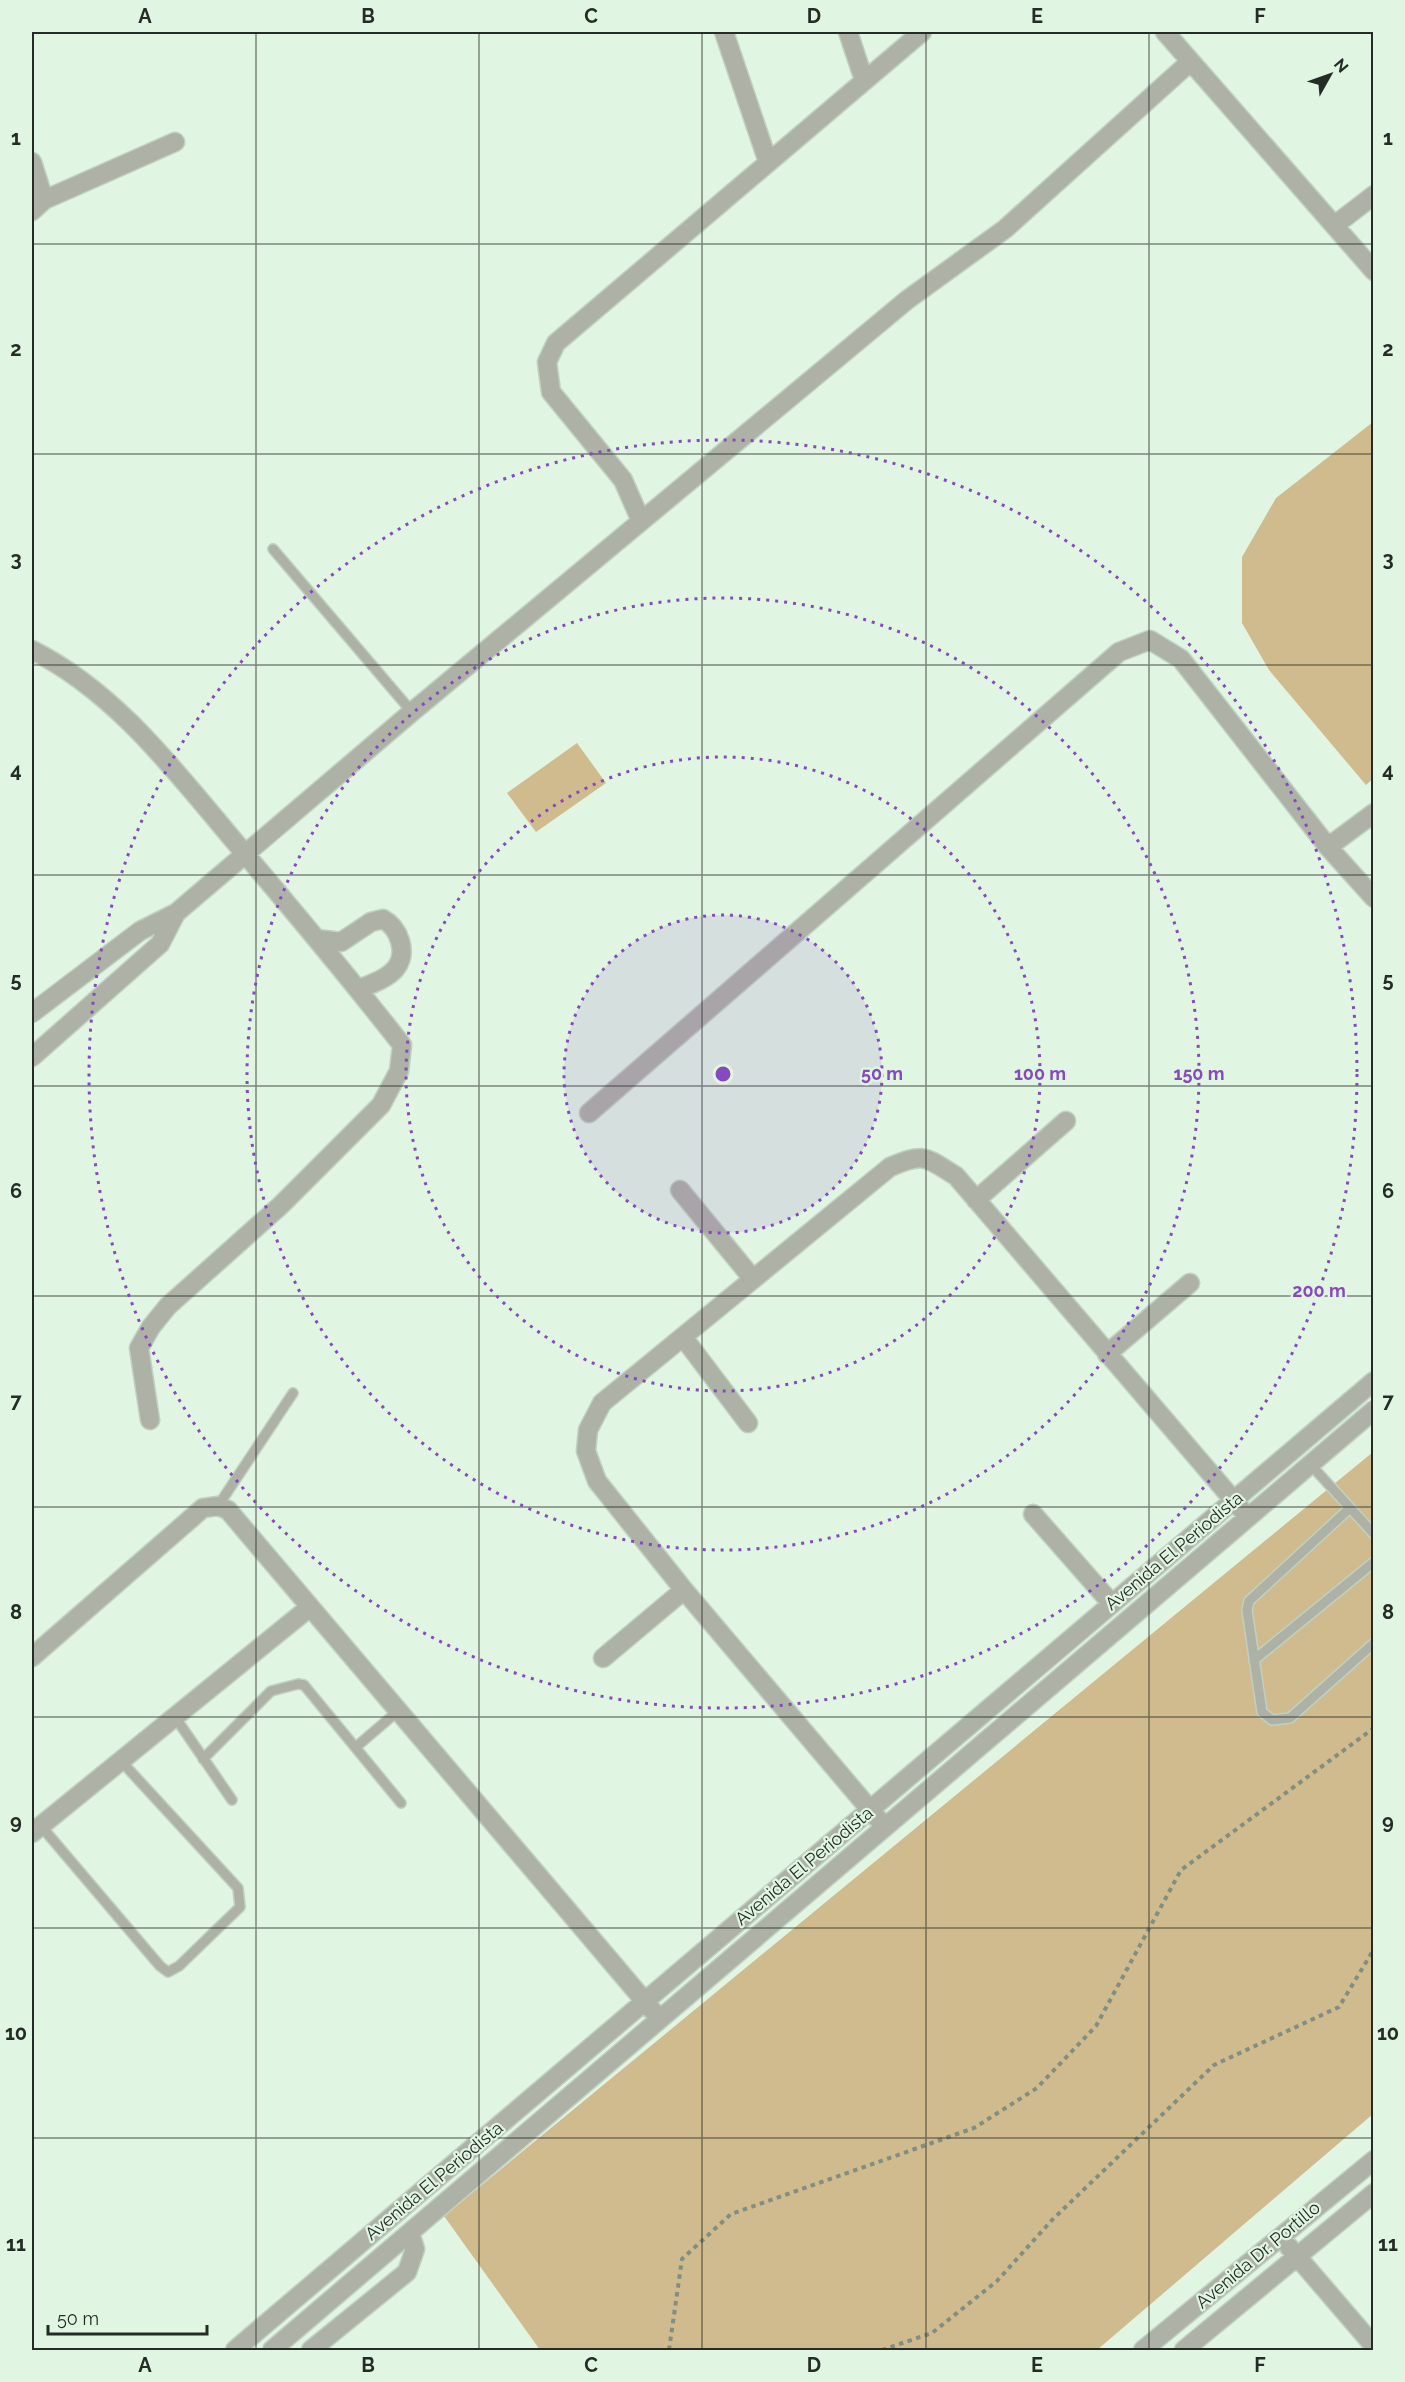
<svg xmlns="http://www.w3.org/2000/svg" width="1405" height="2382" font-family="Raleway,sans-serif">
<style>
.green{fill:#d0bb8e}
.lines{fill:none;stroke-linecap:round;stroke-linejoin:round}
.lane-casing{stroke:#bfd1c1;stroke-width:12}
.street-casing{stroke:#bfd1c1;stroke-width:21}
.path{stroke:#818e82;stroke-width:4;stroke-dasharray:4.5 4.5;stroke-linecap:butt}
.lane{stroke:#aeb1a6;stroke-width:9}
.street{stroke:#aeb1a6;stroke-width:18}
.grid{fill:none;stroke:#252c26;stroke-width:1.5;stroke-opacity:0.55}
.ring{fill:none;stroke:#8749bf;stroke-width:3;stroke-dasharray:3 6}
.labels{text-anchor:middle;stroke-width:4.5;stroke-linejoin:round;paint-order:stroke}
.street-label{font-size:18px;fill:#252c26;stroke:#e1f5e3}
.centre{fill:#8749bf;stroke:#e1f5e3;stroke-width:3}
.ring-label{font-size:18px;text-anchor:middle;font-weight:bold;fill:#8749bf;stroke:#e1f5e3;stroke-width:4.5;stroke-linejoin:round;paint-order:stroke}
.neatline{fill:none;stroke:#252c26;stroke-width:2}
.grid-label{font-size:20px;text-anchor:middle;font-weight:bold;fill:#252c26}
</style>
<rect width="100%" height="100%" fill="#e1f5e3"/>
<path class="green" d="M1373,422L1374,778L1366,785L1269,670L1242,623V557L1276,498Z
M577,743L606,783L536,832L507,793Z
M1373,1452V2114L1097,2350H540L444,2216Z"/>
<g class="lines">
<g class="lane-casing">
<path id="lane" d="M273,549L412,712
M1310,1464L1374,1534
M218,1506L293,1393
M1350,1508L1249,1601L1247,1610L1262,1712L1272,1720L1290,1718L1374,1643
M1254,1660L1374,1562
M175,1717L232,1800
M356,1747L398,1711
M203,1759L271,1691L298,1684L304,1685L401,1803
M41,1826L160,1966L168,1972L179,1966L240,1907L238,1888L121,1761"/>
</g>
<g class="street-casing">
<path id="street" d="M724,32L768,162
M848,32L864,80
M1165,32L1374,271
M32,162L44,200
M32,211L44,200L175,142
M1335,225L1374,195
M641,521L623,480L551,392L547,362L556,343L922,32
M32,650C116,692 175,771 235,842C292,909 348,976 402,1045L399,1071L381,1105L280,1206L168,1306L151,1327L139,1348L150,1420
M1328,847L1374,813
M176,913L412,712L907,300L1005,229L1190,62
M317,939L341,942L371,922L383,919C399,928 408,952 396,968C387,979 371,984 359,989
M32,1013L140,931L176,913L160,944L32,1057
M589,1113L1119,652L1150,640L1181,659L1328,847L1374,898
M680,1190L753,1279
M976,1200L1066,1121
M683,1337L748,1423
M1107,1354L1190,1283
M1033,1514L1112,1604
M32,1657L203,1508L218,1506L228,1510L653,2011
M603,1658L684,1590
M878,1819L684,1590L597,1481L586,1451L588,1430L602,1403L890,1167C925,1152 925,1157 956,1176L1241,1509
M32,1833L310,1607
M1289,2247L1374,2346
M235,2350L1374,1381
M272,2350L1374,1410
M311,2350L407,2272L415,2249L410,2233
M1143,2350L1374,2160
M1184,2350L1374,2193"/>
</g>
<path class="path" d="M669,2350L682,2259L731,2214L974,2128L1037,2088L1096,2026L1181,1870L1374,1728
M882,2350L932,2333L997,2281L1053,2219L1214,2065L1339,2007L1374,1949"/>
<use href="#lane" class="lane"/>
<use href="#street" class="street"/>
</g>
<path class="grid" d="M256,32V2350M479,32V2350M702,32V2350M926,32V2350M1149,32V2350M32,244H1374M32,454H1374M32,665H1374M32,875H1374M32,1086H1374M32,1296H1374M32,1507H1374M32,1717H1374M32,1928H1374M32,2138H1374"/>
<circle cx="723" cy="1074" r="159" fill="#8749bf" fill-opacity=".12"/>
<g class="ring">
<circle cx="723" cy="1074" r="159"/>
<circle cx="723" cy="1074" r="317"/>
<circle cx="723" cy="1074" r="476"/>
<circle cx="723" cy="1074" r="634"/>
</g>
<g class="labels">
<g class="street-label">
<text transform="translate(1174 1551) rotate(-40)" y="6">Avenida El Periodista</text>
<text transform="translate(804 1866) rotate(-40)" y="6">Avenida El Periodista</text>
<text transform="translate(434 2181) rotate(-40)" y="6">Avenida El Periodista</text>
<text transform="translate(1258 2255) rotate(-40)" y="6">Avenida Dr. Portillo</text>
</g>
</g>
<circle cx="723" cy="1074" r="9" class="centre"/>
<g class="ring-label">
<text x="882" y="1080">50 m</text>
<text x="1040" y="1080">100 m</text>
<text x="1199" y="1080">150 m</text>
<text x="1319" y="1297">200 m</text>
</g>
<rect width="1405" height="2382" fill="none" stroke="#e1f5e3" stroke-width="66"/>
<g transform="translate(1330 75) rotate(50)" stroke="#e1f5e3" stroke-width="4.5" paint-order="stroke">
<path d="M0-4.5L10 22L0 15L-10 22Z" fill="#252c26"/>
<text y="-9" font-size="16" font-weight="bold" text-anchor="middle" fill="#252c26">N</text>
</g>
<path d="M48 2325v9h159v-9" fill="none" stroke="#252c26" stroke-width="3"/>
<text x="57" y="2325" font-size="18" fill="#252c26" stroke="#e1f5e3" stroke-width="4.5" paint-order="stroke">50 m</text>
<rect x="33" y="33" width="1339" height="2316" class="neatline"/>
<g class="grid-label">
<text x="145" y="23">A</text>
<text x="368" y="23">B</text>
<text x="591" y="23">C</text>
<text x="814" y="23">D</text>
<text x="1037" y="23">E</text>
<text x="1260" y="23">F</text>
<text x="16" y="145">1</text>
<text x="1388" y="145">1</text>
<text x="16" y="356">2</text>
<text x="1388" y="356">2</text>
<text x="16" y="566">3</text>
<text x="1388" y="566">3</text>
<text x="16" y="777">4</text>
<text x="1388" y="777">4</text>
<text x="16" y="987">5</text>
<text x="1388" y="987">5</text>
<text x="16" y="1198">6</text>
<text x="1388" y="1198">6</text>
<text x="16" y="1408">7</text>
<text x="1388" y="1408">7</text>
<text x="16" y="1619">8</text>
<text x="1388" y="1619">8</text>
<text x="16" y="1829">9</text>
<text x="1388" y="1829">9</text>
<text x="16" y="2040">10</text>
<text x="1388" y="2040">10</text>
<text x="16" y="2251">11</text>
<text x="1388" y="2251">11</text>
<text x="145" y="2372">A</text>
<text x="368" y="2372">B</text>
<text x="591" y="2372">C</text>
<text x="814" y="2372">D</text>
<text x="1037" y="2372">E</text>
<text x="1260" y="2372">F</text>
</g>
</svg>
